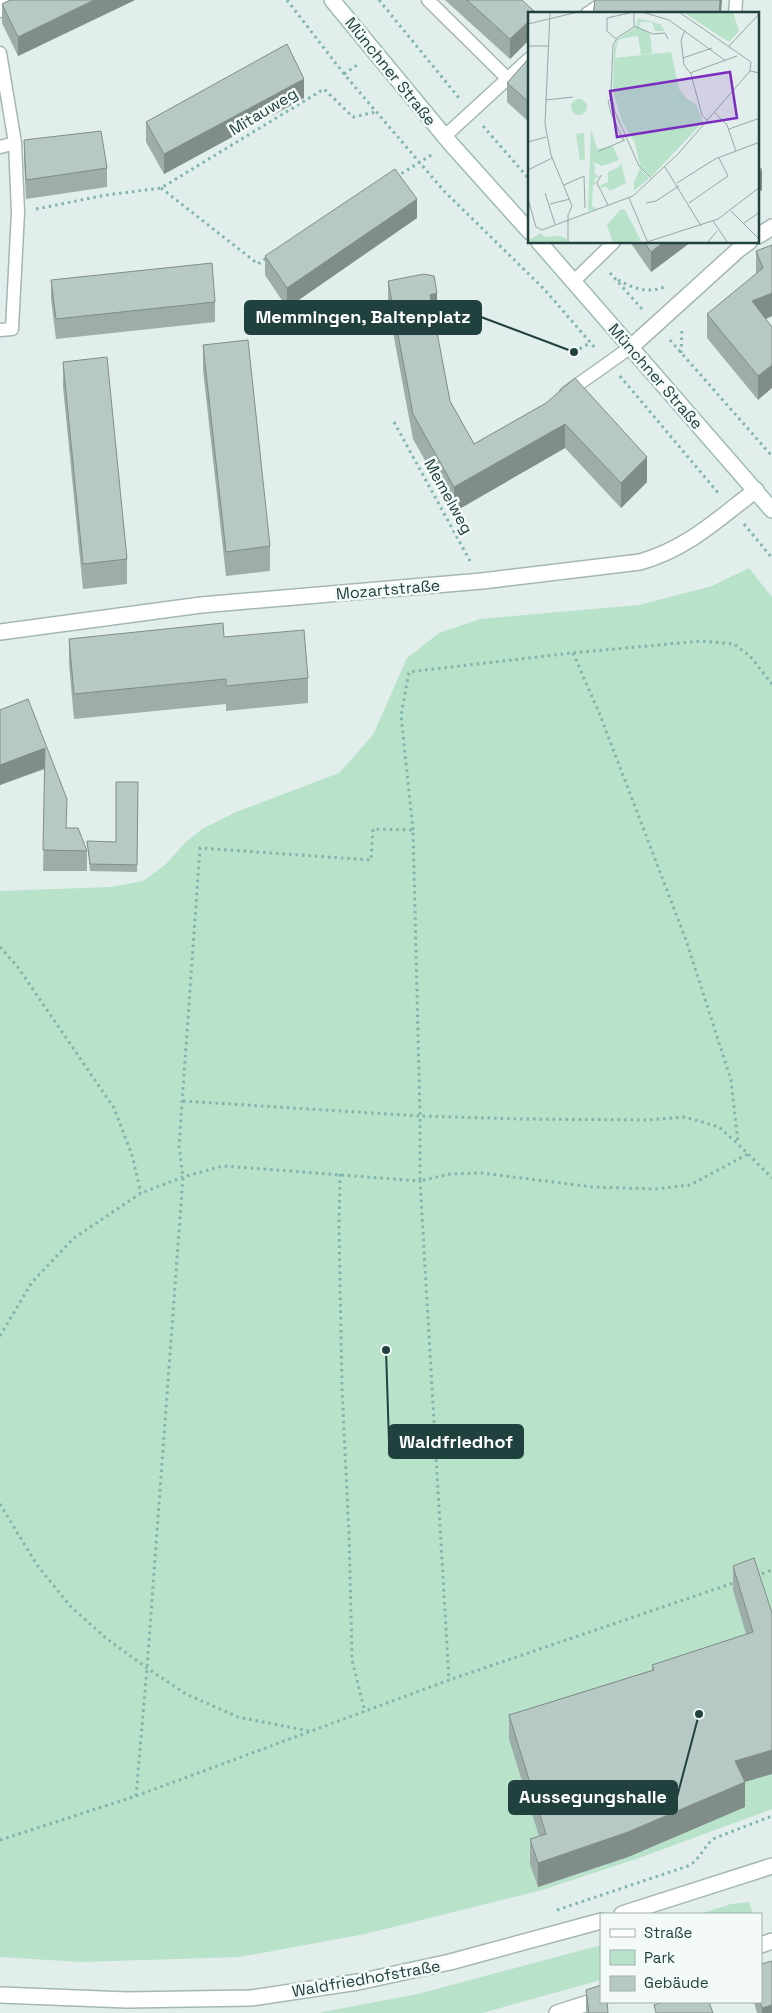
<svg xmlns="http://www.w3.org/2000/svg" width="772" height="2013" font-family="'Space Grotesk',sans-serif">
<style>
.green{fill:#b8e2ca}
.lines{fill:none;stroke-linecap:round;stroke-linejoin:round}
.lane-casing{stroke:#a4b7b4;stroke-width:15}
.street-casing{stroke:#a4b7b4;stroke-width:18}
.secondary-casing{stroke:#9fbbb6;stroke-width:18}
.path{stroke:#7fb5ad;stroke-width:3;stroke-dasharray:2.5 4;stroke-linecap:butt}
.lane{stroke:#fff;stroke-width:12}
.street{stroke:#fff;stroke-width:15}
.secondary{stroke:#fff;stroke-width:15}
.wall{fill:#9dada9}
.shaded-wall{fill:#808d89}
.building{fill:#b7c9c4;stroke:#808d89}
.labels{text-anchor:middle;stroke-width:5;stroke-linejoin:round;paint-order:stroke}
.street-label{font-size:16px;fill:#20413e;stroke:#f3faf8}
.inset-road{fill:none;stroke:#94a9a6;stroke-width:1}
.view{fill:#7b2cbf;fill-opacity:0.15;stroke:#7b2cbf;stroke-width:2.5}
.inset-edge{fill:none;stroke:#20413e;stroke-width:2.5}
.leader{fill:none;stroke:#20413e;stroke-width:2}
.callout-dot{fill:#20413e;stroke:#f3faf8;stroke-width:2}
.callout{fill:#20413e;stroke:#20413e;stroke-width:2}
.callout-label{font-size:18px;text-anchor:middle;font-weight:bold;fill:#fff}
</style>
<rect width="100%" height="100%" fill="#e2eeeb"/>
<path class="green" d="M749,568L772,597V1809L639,1858L542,1890L365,1934L240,1957L81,1962L0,1957V891L110,887L143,881L165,865L185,843L202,829L236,812L339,773L373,735L407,658L439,633L480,619L639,605L712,586Z
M749,1902L753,1914H700L731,1904Z
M601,1945V1980L482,2013H318L418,1994Z"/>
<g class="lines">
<g class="lane-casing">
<path id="lane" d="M428,0L507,78
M0,11L3,0
M587,14L607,0
M735,14L736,0
M0,53L15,143L0,147
M445,136L530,58
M574,281L614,242
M0,330L12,329L18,212L15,143
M566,393L631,347"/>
</g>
<g class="street-casing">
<path id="street" d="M758,236L772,227
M631,347L738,250L749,242
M0,632L201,605L482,581L640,562C687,549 718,519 756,490
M622,1914L772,1866
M761,1945L772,1941
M0,1995L127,2000L251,1998L358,1982L450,1962L601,1921
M557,2013L601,1999"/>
</g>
<g class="secondary-casing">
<path id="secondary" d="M332,0L451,144L530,232
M539,242L772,510"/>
</g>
<path class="path" d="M287,0L344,74L444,191L545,290L596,349
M379,0L459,98
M344,74L360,63
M483,126L530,180
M396,177L433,154
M161,188L258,264L268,257
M36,209L106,195L161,188L324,89L353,117L376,112
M610,273L642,309
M618,280C633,288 647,294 664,287
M670,340L772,456
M574,352L590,343
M681,353L682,329
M620,376L719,494
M394,422L470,561
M744,524L772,558
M573,653L600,715L686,940L731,1080L738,1143
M413,830L401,715L409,672L572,653L701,641L734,644L750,656L772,684
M0,947L17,966L114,1108L132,1155L141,1193
M183,1101L420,1116V1181L450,1174L482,1173L593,1187L656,1189L690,1185L748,1154
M340,1174L339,1229L342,1388L349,1534L352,1660L365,1712
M0,1336L32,1282L74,1238L141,1193L183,1177L223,1166L420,1181L449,1680
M0,1504L37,1565L71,1607L107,1639L147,1668L186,1694L238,1717L309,1731
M756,1576L772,1570
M136,1796L147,1668L183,1177L179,1146L200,848L371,860L373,829L413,830L420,1116L520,1119L648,1120L685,1117L719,1127L738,1144L772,1178
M0,1840L136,1796L449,1680L736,1582
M557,1910L688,1866C701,1859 704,1845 715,1838L772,1816"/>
<use href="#lane" class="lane"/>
<use href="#street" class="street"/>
<use href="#secondary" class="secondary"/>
</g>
<path class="wall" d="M10,0H135L18,56L2,23V4Z
M445,0H522L536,14H530V39L510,59Z
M530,57V123L507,102V83Z
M304,98L164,174L146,142V122Z
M24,140L107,168V187L26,199L24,160Z
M417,218L287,308L265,275V256Z
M630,242H691L651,272Z
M772,245V316L766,319L758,400L707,338V314L756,274V251Z
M51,280L215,302V322L56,339L51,299Z
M388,281L437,318L434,319L450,401L474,444L546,403L647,482L621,508L565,448L454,512L413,439L388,306Z
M203,345L270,546V571L226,576L203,370Z
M63,362L127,559V584L83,589L63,387Z
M224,637L308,678V703L226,711V704L74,719L69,664V639Z
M28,699L67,828L87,851V871H43L45,769L0,785V710Z
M138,782L137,872L90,871L87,841L116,842Z
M733,1566L772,1613L745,1782V1807L628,1857L538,1887L530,1864V1839L539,1836L509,1739V1715L652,1670V1665L746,1634L733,1590Z
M586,1990L608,2013H586Z
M754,2002H761L772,2013H757Z"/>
<path class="shaded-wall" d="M94,0H135L18,56V37Z
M720,0H722L721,14H719Z
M530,20V39L510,59V39Z
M304,79V98L164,174V154Z
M762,170V190L758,192V173Z
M417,199V218L287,308V288Z
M664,242H691L651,272V252Z
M437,293V318L430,320V295Z
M772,293V316L752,325V301Z
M772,365V388L758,400V376Z
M565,424V448L454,512V487Z
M647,457V482L621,508V483Z
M45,748V768L0,785V765Z
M772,1750V1774L745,1782V1807L628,1857L538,1887V1863L735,1761Z
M772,2005V2013H762V2008Z"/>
<path class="building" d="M10,0H94L18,37L2,4Z
M467,0H522L536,13L535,14H530V20L510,39Z
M595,0H720L719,14H593Z
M287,44L304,79L164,154L146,122Z
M530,57V103L507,83Z
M101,131L107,168L26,180L24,140Z
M758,166L762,170L758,173Z
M395,169L417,199L287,288L265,256Z
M644,242H664L651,252Z
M772,245V293L752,301L772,327V365L758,376L707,314L763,268L756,251Z
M212,263L215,302L56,319L51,280Z
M424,274L434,276L437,293L430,295L450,401L474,444L546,403L575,378L647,457L621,483L565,424L454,487L413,414L388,281Z
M248,340L270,546L226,552L203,345Z
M107,357L127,559L83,564L63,362Z
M223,623L224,637L304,630L308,678L226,686V679L74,694L69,639Z
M28,699L67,799L66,828H78L87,851L43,850L45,748L0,765V710Z
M116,782H138L137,865L90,864L87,841L116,842Z
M754,1558L772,1613V1750L735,1761L745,1782L628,1832L538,1863L530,1839L546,1834L509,1715L654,1670L652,1665L753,1632L733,1566Z
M772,1961V2005L762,2008L760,2002H761V1964Z
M601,1985V2002H607L608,2013H589L586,1990Z
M664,2002H709L713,2013H656L654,2005Z"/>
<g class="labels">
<g class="street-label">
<text transform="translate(391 71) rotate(51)" y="6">Münchner Straße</text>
<text transform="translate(263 111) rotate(-31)" y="6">Mitauweg</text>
<text transform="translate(656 376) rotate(49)" y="6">Münchner Straße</text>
<text transform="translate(449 496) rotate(61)" y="6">Memelweg</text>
<text transform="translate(388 589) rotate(-5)" y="6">Mozartstraße</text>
<text transform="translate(366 1978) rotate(-10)" y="6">Waldfriedhofstraße</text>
</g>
</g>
<g transform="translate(528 12)">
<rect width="231" height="231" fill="#e2eeeb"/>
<path d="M155,0H205L211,19L201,30ZM110,6L132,12L137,19H127L124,10H112L111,15L122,22L124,41L113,43L110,24L96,26L90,28L87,46L143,40L151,77L159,87L168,92L175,110L123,165L112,154L107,131L94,110L85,78L86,36L89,28L91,26L108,15ZM43 95a8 8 0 1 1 16 0a8 8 0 1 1-16 0ZM63,117L69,137L85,134L91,148L74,154L64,150L67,154L66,161L71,165L66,167L68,171L65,173L64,194L69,197L60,199ZM56,121L57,147L52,149L48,122ZM93,151L98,171L82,179L77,174L73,177V173L80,170V160L91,155ZM112,156L121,166L106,179V171ZM93,197L97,198L113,229L85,231L79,213ZM13,221L16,225L32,224L39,227V231H0V225L3,227Z" fill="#b8e2ca"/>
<path class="inset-road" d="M22,0L17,112L23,143L44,194L40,203V231M106,0V15L90,25L85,33L83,80L87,100L111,154L124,167M114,0L141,8L198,49M151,0L223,50M0,12L50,0M106,14L125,22L137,21L140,27M157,18L153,28L156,53L163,62L174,103L180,109M88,27L79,19V6L106,0M0,34H20M201,34L232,1M155,46L184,36M223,50L222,59L232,61M162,61L209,44M84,86L80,89L83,101L96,129M17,88L45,85M187,101L199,113L208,139M201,117L232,106M0,130L18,125M71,139L97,128M137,155L173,214M0,158L24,146M73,163L69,171L80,193M149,171L187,147L232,130M36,173L56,164L57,196M17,181L27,212M101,186L120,231M0,187L8,215L14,218L105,184L150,142L222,59M118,191L128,189L151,174M161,191L200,164L191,146M22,192L42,187M203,199L232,228M185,209L200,231M216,211L232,200M116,231L190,207L232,175M179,231L189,219"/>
<path class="view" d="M202,60L209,106L89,125L82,79Z"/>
<rect width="231" height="231" class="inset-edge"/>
</g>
<path class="leader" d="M574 352L481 317M386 1350L389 1442M699 1714L677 1797"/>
<g class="callout-dot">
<circle cx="574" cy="352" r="5"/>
<circle cx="386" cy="1350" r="5"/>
<circle cx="699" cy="1714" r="5"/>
</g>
<g class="callout">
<rect x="245" y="301" width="236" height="33" rx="5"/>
<rect x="389" y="1425" width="134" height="33" rx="5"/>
<rect x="509" y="1781" width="168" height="33" rx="5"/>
</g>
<g class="callout-label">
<text x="363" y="323">Memmingen, Baltenplatz</text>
<text x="456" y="1448">Waldfriedhof</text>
<text x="593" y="1803">Aussegungshalle</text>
</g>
<rect x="600" y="1913" width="162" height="90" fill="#f3faf8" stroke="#9fb0ae"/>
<rect x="610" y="1929" width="25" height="8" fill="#ffffff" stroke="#9fb0ae"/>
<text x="644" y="1938" font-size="15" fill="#20413e">Straße</text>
<rect x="610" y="1950" width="25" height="15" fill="#b8e2ca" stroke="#9fb0ae"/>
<text x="644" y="1963" font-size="15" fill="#20413e">Park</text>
<rect x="610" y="1976" width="25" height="15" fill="#b7c9c4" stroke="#9fb0ae"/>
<text x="644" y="1988" font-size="15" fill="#20413e">Gebäude</text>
</svg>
